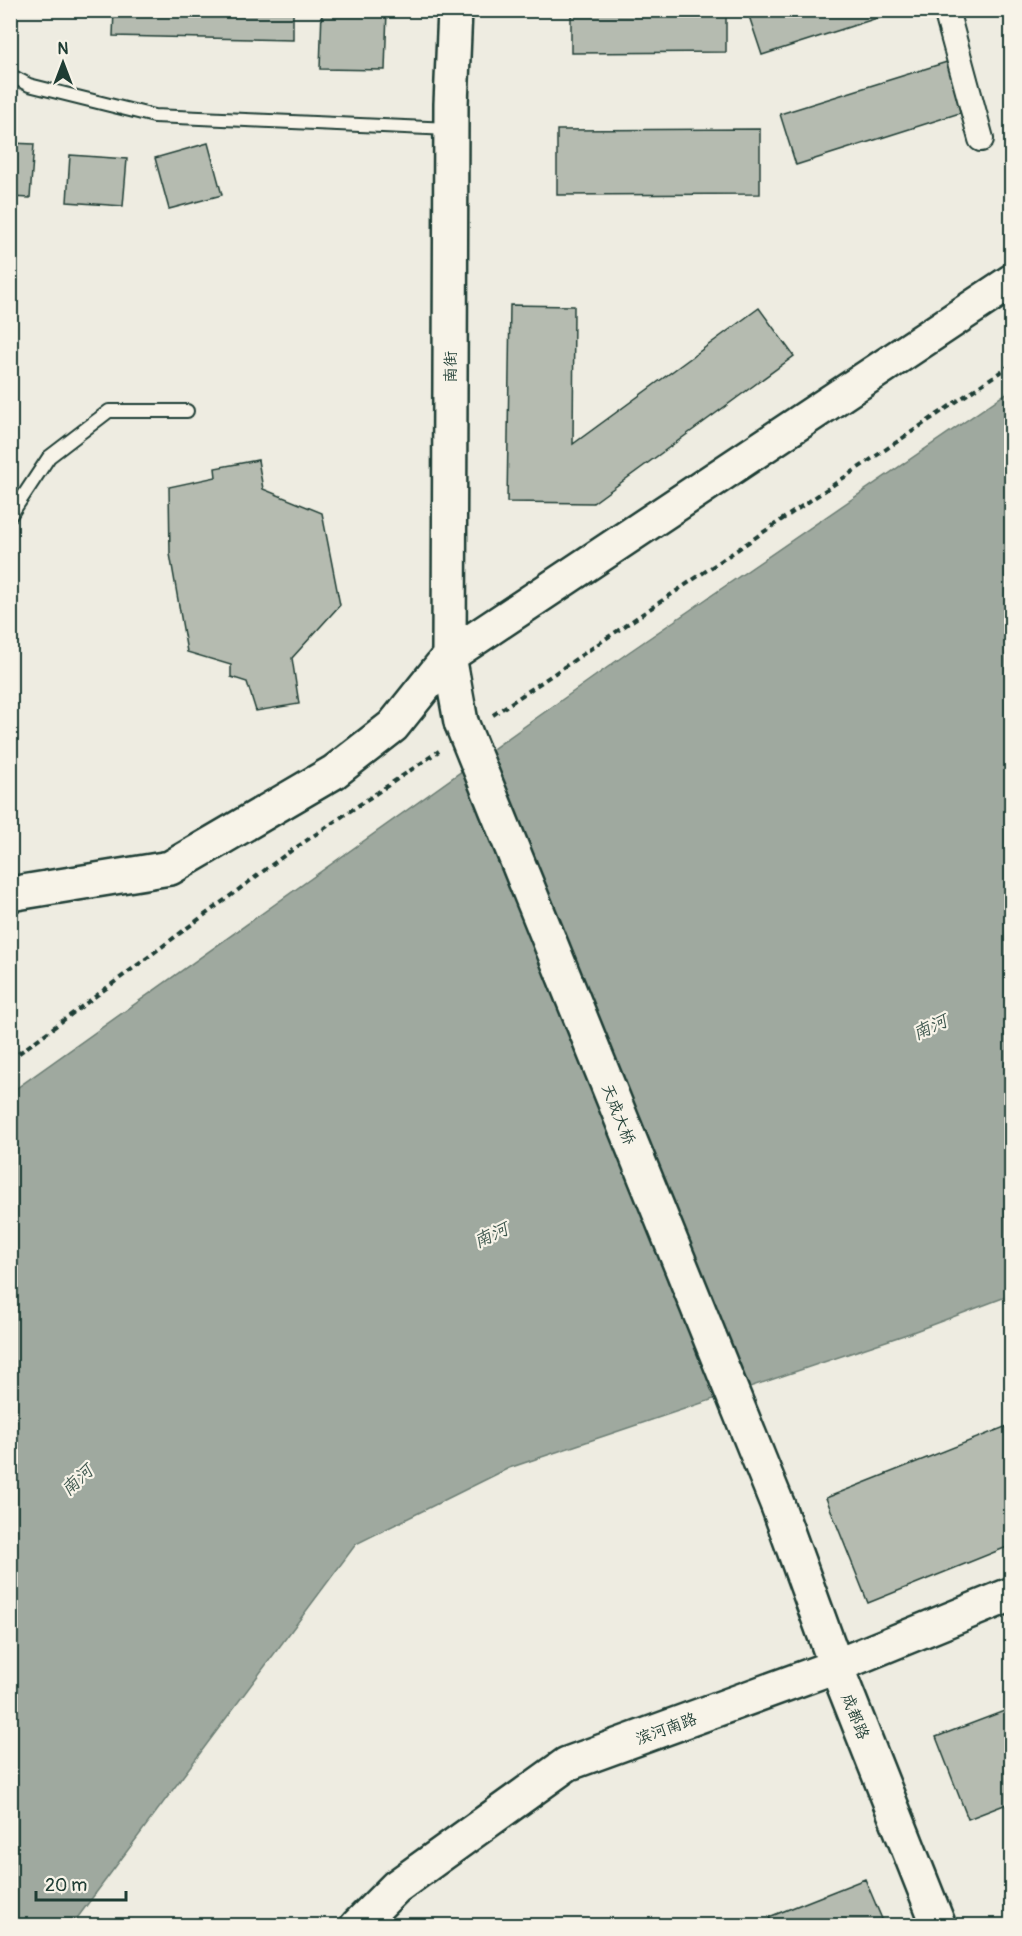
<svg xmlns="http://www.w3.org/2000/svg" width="1022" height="1936" font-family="Pangolin,'LXGW WenKai TC',sans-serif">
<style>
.water{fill:#9fa99f;stroke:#6c7e74;stroke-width:1.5}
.building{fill:#b5bbb0;stroke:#1f3d34;stroke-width:1.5}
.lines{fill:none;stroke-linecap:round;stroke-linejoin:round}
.lane-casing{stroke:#1f3d34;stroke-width:16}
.street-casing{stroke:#1f3d34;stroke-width:28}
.secondary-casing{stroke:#1f3d34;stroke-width:38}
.path{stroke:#1f3d34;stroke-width:4;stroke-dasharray:6 4.5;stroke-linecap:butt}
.lane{stroke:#f7f3e8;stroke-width:12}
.street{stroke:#f7f3e8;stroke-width:24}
.secondary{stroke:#f7f3e8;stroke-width:33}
.secondary-bridge-casing{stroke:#1f3d34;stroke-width:38;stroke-linecap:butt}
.secondary-bridge{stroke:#f7f3e8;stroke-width:33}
.labels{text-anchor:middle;stroke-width:4.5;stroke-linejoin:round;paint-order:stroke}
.street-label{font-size:16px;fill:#1f3d34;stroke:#f7f3e8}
.water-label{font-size:18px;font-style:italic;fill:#3f584f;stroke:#f7f3e8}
</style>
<rect width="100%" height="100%" fill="#eeece1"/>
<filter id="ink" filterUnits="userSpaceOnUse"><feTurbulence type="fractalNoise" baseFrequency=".0167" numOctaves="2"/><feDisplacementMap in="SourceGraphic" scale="12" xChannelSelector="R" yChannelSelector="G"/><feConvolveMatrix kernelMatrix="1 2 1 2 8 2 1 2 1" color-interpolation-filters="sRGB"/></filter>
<g filter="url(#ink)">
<path class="water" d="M1011,390V1295L910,1333L509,1468L356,1544L72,1925H11L10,1093L629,652Z"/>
<path class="building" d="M114,10H293V40L113,36Z
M322,10H387L385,70L320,69Z
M571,10H726V52L571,53Z
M756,10H902L762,55L748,13Z
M947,62L963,112L796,165L780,114Z
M760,129V194L557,195V130Z
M10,143L34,144L30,198L10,197Z
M208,143L222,195L169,209L155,158Z
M70,155L127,159L123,206L67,202Z
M510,305L574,306L573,444L759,308L794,356L593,503L507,502Z
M258,460L263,489L322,513L340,605L292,658L299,704L256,711L247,682L231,677V665L187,652L170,554L169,487L216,477L215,468Z
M1012,1424V1545L868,1603L826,1498Z
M1012,1708V1802L968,1819L936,1737Z
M865,1879L885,1926H773L769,1917Z
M1012,1895V1918L1004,1898Z"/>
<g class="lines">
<g class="lane-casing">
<path id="lane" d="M10,75L29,85L154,116L450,129
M10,516L49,457L109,411H187"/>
</g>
<g class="street-casing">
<path id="street" d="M946,10L981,139"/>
</g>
<g class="secondary-casing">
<path id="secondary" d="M455,10L451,104L449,656L461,722
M10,894L170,868L334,772L393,726L449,656L1012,281
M778,1506L836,1666L939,1926
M357,1926L396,1887L567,1764L836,1666L1012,1594"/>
</g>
<path class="path" d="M493,715L1012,364
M10,1060L285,855L439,751"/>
<use href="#lane" class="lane"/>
<use href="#street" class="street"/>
<use href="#secondary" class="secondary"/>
<g class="secondary-bridge-casing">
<path id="secondary-bridge" d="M461,722L778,1506"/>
</g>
<use href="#secondary-bridge" class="secondary-bridge"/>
</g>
</g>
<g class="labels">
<g class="street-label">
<text transform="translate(450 367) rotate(-90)" y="6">南街</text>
<text transform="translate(619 1114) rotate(68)" y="6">天成大桥</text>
<text transform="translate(856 1716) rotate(68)" y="6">成都路</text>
<text transform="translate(666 1728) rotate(-20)" y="6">滨河南路</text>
</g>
<g class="water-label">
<text transform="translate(930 1027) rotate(-25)" y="6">南河</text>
<text transform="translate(491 1235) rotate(-25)" y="6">南河</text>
<text transform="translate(77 1480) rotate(-43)" y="6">南河</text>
</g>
</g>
<rect width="1022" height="1936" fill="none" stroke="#f7f3e8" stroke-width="36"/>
<rect x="18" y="18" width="986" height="1900" fill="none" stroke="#1f3d34" stroke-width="2" filter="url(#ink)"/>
<g transform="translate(63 63)" stroke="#f7f3e8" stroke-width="4.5" paint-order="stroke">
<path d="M0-4.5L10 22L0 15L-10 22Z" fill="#1f3d34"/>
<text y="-9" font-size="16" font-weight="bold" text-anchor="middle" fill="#1f3d34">N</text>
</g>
<path d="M36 1891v9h90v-9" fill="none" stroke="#1f3d34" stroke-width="3"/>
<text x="45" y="1891" font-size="18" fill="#1f3d34" stroke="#f7f3e8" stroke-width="4.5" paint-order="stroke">20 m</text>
</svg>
